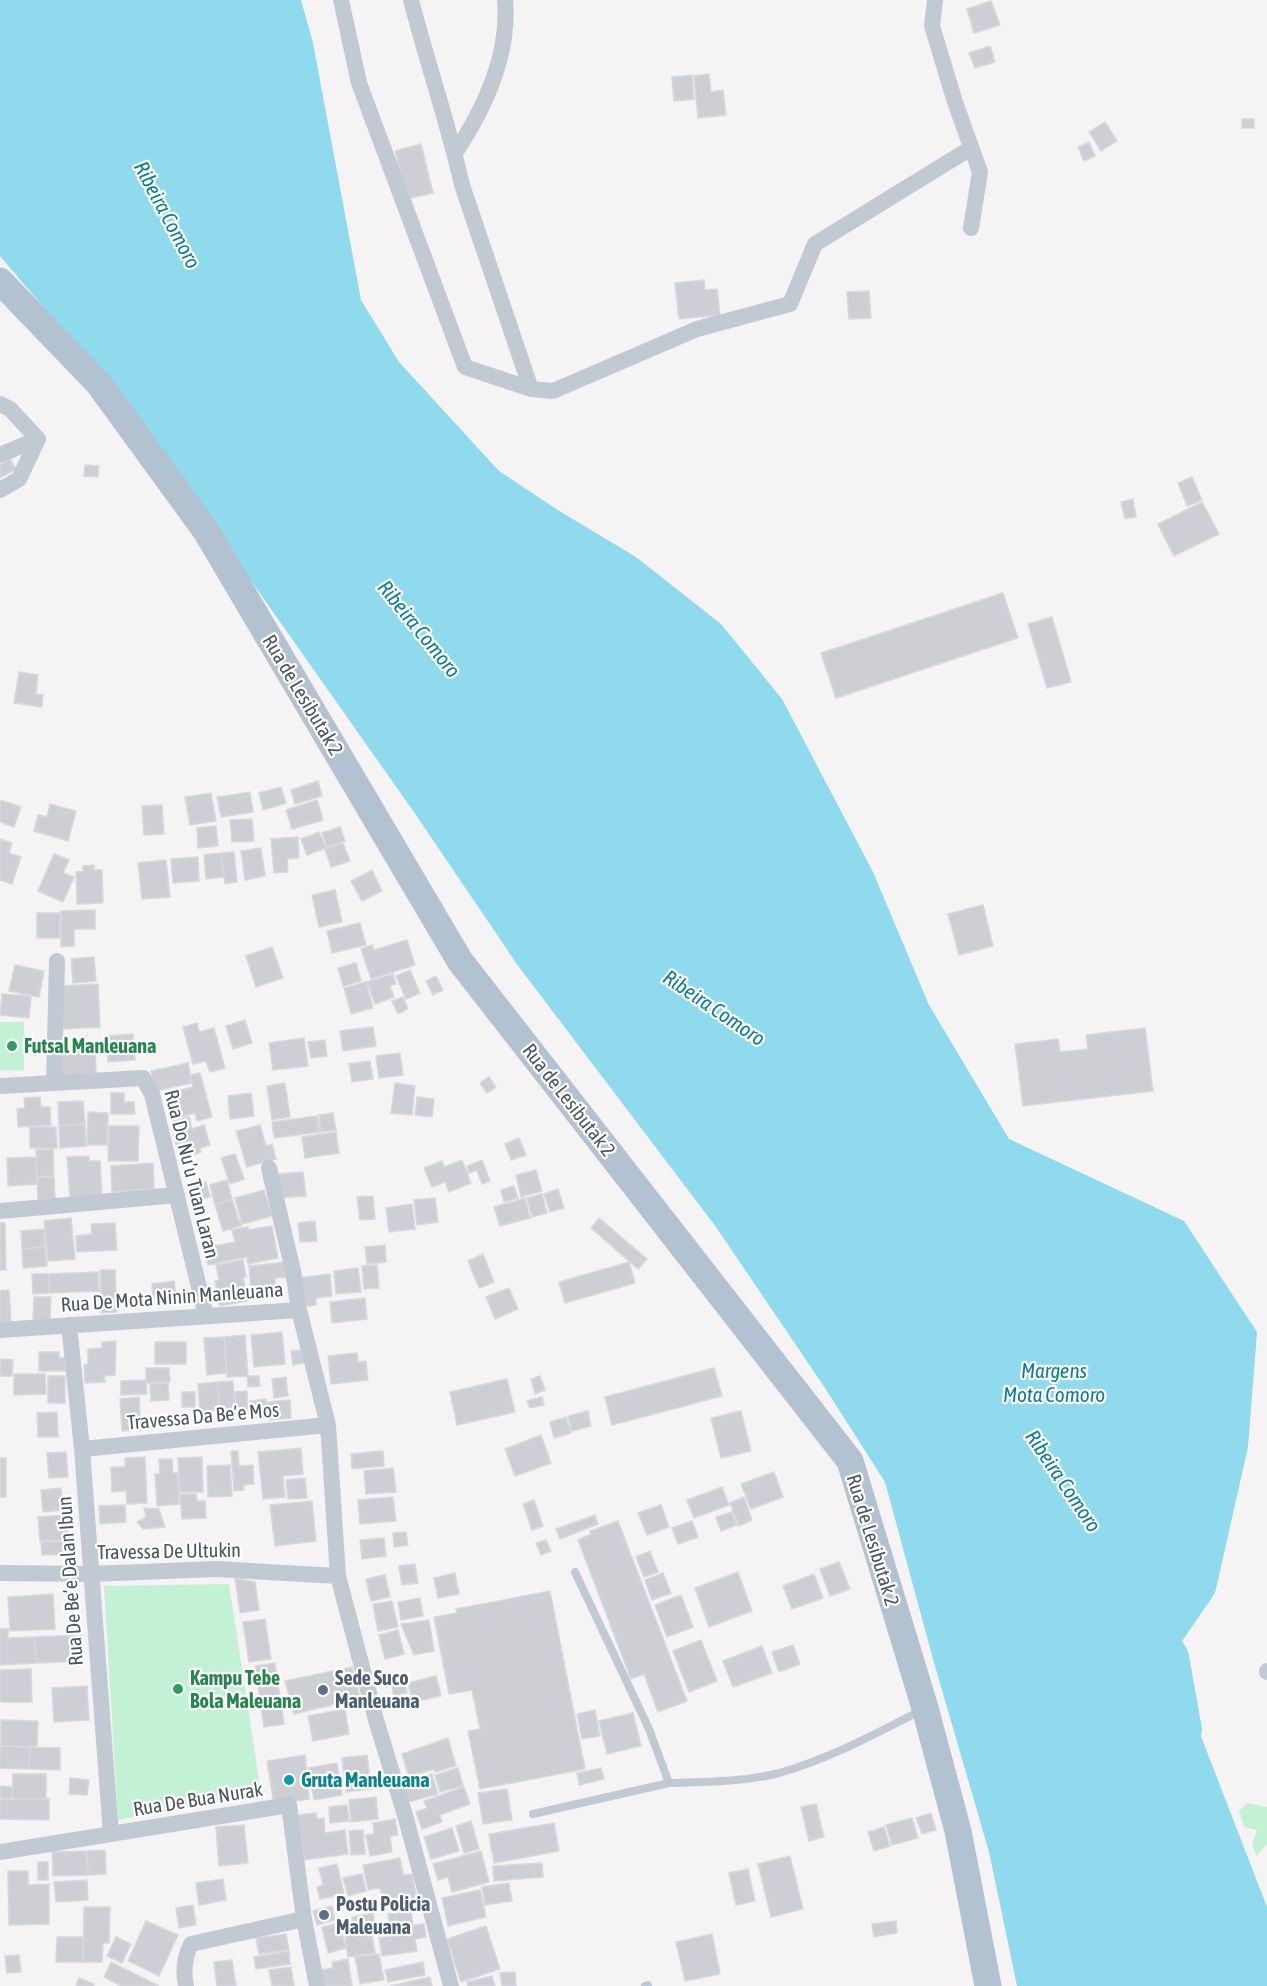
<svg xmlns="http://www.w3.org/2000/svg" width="1267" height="1986" font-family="'Asap Condensed',sans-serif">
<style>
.green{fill:#c3f1d5}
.water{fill:#90daee}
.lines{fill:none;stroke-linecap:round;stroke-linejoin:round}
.river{stroke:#90daee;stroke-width:32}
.building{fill:#cdcfd5;stroke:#d7d9de;stroke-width:1.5}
.service{stroke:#c1cad2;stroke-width:8}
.minor{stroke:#c1cad2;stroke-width:16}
.primary{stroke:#b3c2d1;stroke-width:27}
.leisure-dot{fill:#2e9e5b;stroke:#fff;stroke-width:2}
.service-dot{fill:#5c6f8a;stroke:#fff;stroke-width:2}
.culture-dot{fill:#0f9aa8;stroke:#fff;stroke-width:2}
.labels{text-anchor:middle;stroke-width:4.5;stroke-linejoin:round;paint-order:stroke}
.street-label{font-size:20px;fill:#4a5661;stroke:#fff}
.leisure-label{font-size:20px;font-weight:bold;fill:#27864d;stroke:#fff;text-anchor:start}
.service-label{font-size:20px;font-weight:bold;fill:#4e5e75;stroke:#fff;text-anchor:start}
.culture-label{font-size:20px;font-weight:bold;fill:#0d838f;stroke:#fff;text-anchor:start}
.water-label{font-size:21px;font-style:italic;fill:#0c7c9b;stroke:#fff}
</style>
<rect width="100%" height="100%" fill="#f5f3f3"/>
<path class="green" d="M0,1022H24V1070H0Z
M229,1584L261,1793L118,1820L104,1586Z
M1247,1803L1267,1807V1844L1257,1856L1252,1845L1257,1830L1244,1827L1239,1811Z"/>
<path class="water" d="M0,0H301L313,43L361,300L399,362L499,471L561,512L636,557L721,624L782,699L873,872L929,1005L1009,1139L1184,1221L1257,1332L1248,1447L1215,1593L1161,1672L1185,1695L1267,1907V1986H1017L989,1852L933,1659L885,1482L825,1388L716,1227L516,963L416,815L132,412L0,256Z"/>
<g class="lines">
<path class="river" d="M1150,1619L1173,1657L1186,1730"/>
</g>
<path class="building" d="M991,1L1000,25L974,33L967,9Z
M990,46L995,62L975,68L969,53Z
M709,74L711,92L723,90L726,115L698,118L694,76Z
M692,75L694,99L674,101L672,77Z
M1242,119H1254V128H1242Z
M1105,122L1117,141L1101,151L1089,132Z
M1089,142L1095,156L1084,161L1078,147Z
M421,144L433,193L407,199L395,151Z
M704,280L705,290L717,289L720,315L679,319L675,283Z
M869,291L871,318L849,319L847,292Z
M10,459L16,469L0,478V465Z
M85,465L99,466L98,477L84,476Z
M1192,477L1202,500L1187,506L1178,483Z
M1133,499L1136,517L1125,519L1121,502Z
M1202,502L1219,534L1174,556L1158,524Z
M1003,593L1018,638L836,698L821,653Z
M1052,617L1071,682L1047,688L1028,624Z
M19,672L38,675L36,694L43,695L42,707L14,703Z
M318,781L322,796L295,804L291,790Z
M281,787L286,803L263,810L259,793Z
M250,792L253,812L221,817L217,797Z
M211,793L216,821L190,825L185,797Z
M0,800L21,807L14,827L0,822Z
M317,800L323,820L292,829L286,810Z
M50,804L76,811L68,841L34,831L38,815L47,817Z
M162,805L164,834L144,835L142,806Z
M252,819L254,841L232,842L230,820Z
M216,826L218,846L198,848L197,828Z
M340,827L345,841L327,847L322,833Z
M319,832L326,848L307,855L301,839Z
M298,837L299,858L287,859L288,872L274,873L271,839Z
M0,839L12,843L9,853L21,857L12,884L0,880Z
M343,843L350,861L331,867L325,849Z
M261,848L265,876L245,880L241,851Z
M234,852L237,882L225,884L221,853Z
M221,853L224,877L206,879L204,855Z
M54,854L69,860L63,873L74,877L63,902L38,891Z
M198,857L199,881L173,883L171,859Z
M166,860L170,897L142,899L138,863Z
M94,865V870H102L103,903L77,904L76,872H83V866Z
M372,870L382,891L362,901L351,881Z
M335,890L342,922L319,927L312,895Z
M983,905L993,946L959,955L948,914Z
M95,910V929H74V946L61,947V911Z
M37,913H60V938H37Z
M360,923L366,945L332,953L327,931Z
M407,940L415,965L371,979L361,949L372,945L374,950Z
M272,947L283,978L256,987L246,956Z
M94,957L96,981L73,983L71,959Z
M356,963L361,981L343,986L338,968Z
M15,965L44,971L39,997L9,991Z
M410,970L420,993L406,999L396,976Z
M393,974L396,984L390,986L394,997L375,1004L367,982Z
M436,976L443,990L433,995L426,981Z
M366,982L373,1008L351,1014L344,988Z
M98,984L100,1027L63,1029L62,986Z
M2,994L31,996L29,1018L0,1015Z
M403,997L408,1009L398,1014L392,1001Z
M245,1020L252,1043L233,1049L226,1026Z
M197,1023L199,1032L214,1028L225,1068L210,1072L206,1061L193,1064L183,1027Z
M373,1027L376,1046L343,1051L340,1031Z
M1145,1028L1153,1091L1023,1106L1015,1044L1058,1039L1060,1052L1088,1049L1086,1035Z
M133,1034L135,1060L108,1062L106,1036Z
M304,1038L308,1066L273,1070L269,1043Z
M325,1040L327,1056L311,1058L308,1042Z
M60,1043H95L96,1075H60Z
M400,1053L403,1075L379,1078L376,1056Z
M370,1061L373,1079L352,1082L349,1064Z
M188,1063L192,1083L155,1091L151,1071Z
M200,1073L212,1117L197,1121L195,1113L174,1119L167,1093L193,1087L190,1075Z
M489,1077L496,1087L487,1093L480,1083Z
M285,1083L290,1117L272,1120L267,1086Z
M395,1083L415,1086L412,1115L391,1113Z
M111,1093H124V1102H134L135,1114H111Z
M251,1093L254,1116L230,1119L228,1096Z
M40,1097L41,1107H50L51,1125L18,1127L17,1109L25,1108L24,1098Z
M417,1097L434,1099L432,1117L415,1115Z
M83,1101L85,1124L59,1126L58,1102Z
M88,1112L108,1113L107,1145H87Z
M333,1113L336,1130L321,1132L319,1115Z
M317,1116L320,1132L274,1138L272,1122Z
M189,1117L192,1129L204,1125L210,1145L200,1148L201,1152L181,1159L173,1135L178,1133L174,1121Z
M85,1124L86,1146L60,1148L59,1126Z
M260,1125L266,1146L272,1144L276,1159L247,1167L236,1131Z
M109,1126H139L138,1161H108Z
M30,1127H56L57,1148H30Z
M336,1132L339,1153L305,1158L302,1137Z
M519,1138L526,1155L511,1160L505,1144Z
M53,1149L54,1176L37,1177L36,1150Z
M235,1154L244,1179L230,1184L221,1158Z
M89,1156V1161H100L102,1195L70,1197L67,1157Z
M36,1157L37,1184L8,1186L7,1158Z
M462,1160L471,1183L449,1192L445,1182L432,1187L424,1168L442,1161L444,1167Z
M482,1160L490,1181L482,1184L477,1170L469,1173L467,1166Z
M153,1163L154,1189L112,1192L111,1166Z
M536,1170L542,1191L521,1197L516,1175Z
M303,1172L306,1196L279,1198L277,1174Z
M54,1176L55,1199L38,1200L37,1177Z
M227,1180L232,1199L215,1205L210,1185Z
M206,1182L210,1197L192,1201L188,1186Z
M514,1186L518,1198L504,1202L501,1190Z
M558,1189L564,1208L550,1212L544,1194Z
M264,1190L272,1216L242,1224L235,1198Z
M542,1194L547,1213L532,1217L527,1198Z
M373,1196L375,1219L360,1220L357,1197Z
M435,1198L438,1222L417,1225L414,1200Z
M525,1198L530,1218L500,1226L494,1207Z
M232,1199L241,1226L223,1231L215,1205Z
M412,1204L415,1229L389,1232L386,1208Z
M71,1218L75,1259L48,1261L44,1221Z
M599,1218L647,1259L638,1269L591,1228Z
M315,1221L317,1241L300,1242L298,1223Z
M0,1223H5L6,1270H0Z
M115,1223L117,1250L77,1252L76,1236L92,1234L91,1224Z
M272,1226L278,1258L248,1264L247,1257L208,1265L204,1248L235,1242L232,1230L248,1227V1230Z
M44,1229L45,1247L22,1249L21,1231Z
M385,1245L386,1262L367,1264L365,1247Z
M45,1247L47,1266L23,1268L22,1249Z
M483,1254L494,1282L479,1288L468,1261Z
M243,1260L246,1277H243L248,1301L220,1306L215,1281L219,1280L216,1265Z
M286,1262L288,1277L275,1278V1285L251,1288L249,1266Z
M629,1262L635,1283L565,1303L559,1282Z
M377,1265L379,1288L364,1289L362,1266Z
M358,1268L361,1292L336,1294L334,1271Z
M100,1270H115L117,1312L101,1313Z
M98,1272L99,1291L49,1293V1274Z
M32,1274H49V1293L33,1294Z
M330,1274L332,1296L316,1298V1305L300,1307L297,1278Z
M174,1281L176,1296L153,1298L152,1284Z
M509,1288L518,1309L495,1319L486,1297Z
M9,1290L11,1322L0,1323V1291Z
M34,1297H51L50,1320H33Z
M365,1298L367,1319L332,1323L330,1302Z
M282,1332L285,1364L254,1367L251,1335Z
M245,1335L248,1376L227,1377L224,1337Z
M224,1337L227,1373L207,1375L204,1338Z
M116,1341L115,1375L104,1376L105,1382L85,1383L84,1365L88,1364V1349L102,1348V1342Z
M155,1342H186V1364H155Z
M302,1350L304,1363L293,1365L291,1351Z
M39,1352H59V1358H65V1371H39Z
M357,1353L358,1362L366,1361L368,1380L331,1384L328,1356Z
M1,1359L13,1360L12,1376H0Z
M146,1368H169L170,1382L146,1383Z
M714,1368L722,1396L612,1425L605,1397Z
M14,1374H45L46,1394L14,1395Z
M48,1376H65V1403H48Z
M247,1376H259L260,1386L248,1387Z
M540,1376L545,1390L535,1394L531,1379Z
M286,1377L288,1396L274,1398L272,1379Z
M507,1379L515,1412L457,1425L450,1392Z
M146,1380L147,1394L121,1395V1381Z
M233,1381L235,1408L220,1410L217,1382Z
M217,1382L220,1410L200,1411L198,1384Z
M168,1383L169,1400L151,1401L150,1384Z
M247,1391L248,1414L236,1415L235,1392Z
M182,1392H195V1407H182Z
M139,1397L141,1430L122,1431L120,1399Z
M542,1397L544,1405L530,1408L527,1401Z
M266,1399L267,1416L252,1417L250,1401Z
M290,1400L291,1418L269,1420L267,1402Z
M588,1411L591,1426L572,1431L568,1416Z
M741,1411L751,1451L721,1458L711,1418Z
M57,1412L58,1437H38L37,1413Z
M566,1417L571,1433L554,1438L550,1422Z
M541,1435L551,1463L515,1476L505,1449Z
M301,1448L303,1474L283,1476L285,1497L263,1499L258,1452Z
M231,1451H238L239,1466L253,1465L254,1484L243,1485L244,1490L234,1491Z
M383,1451L384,1466L352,1469L351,1454Z
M66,1452L68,1477L49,1478L47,1453Z
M145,1457L147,1503L127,1504L126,1491L112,1492L111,1467H125V1458Z
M202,1457L203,1492H179L178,1458Z
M0,1458H6V1497H0Z
M159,1459H172L173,1473H178L179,1504L157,1506L155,1474H160Z
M230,1465L232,1496L208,1497L207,1466Z
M393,1468L396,1492L366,1494L364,1471Z
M774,1472L783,1497L751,1509L741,1484Z
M305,1478L307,1498L288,1499L286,1480Z
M722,1487L729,1505L694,1518L687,1500Z
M61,1488L63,1510L43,1512L41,1490Z
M180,1494H196L197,1501H205L206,1518L182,1519Z
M393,1497L396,1521L360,1524L358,1500Z
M744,1497L752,1520L739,1526L730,1503Z
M534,1500L543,1526L532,1530L523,1504Z
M312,1501L316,1541L275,1546L270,1505Z
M125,1505L126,1522L100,1524L99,1506Z
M661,1505L669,1527L647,1535L638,1513Z
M144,1508L159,1509L165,1527L143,1529L137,1522L146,1517Z
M732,1512L737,1525L721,1531L716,1517Z
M67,1515L69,1540L40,1541L38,1517Z
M595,1515L598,1524L560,1539L556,1529Z
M618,1521L687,1701L658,1712L644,1674L631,1679L578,1540L591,1534L590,1531Z
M692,1521L698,1537L678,1544L672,1528Z
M406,1532L408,1545L394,1547L393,1533Z
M384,1538L386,1556L362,1559L360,1540Z
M546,1540L551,1551L541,1555L536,1543Z
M76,1541V1554L42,1555L41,1542Z
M650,1551L658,1572L644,1577L636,1557Z
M839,1562L850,1589L830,1596L820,1569Z
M415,1564L418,1583L402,1585L399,1566Z
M738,1572L752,1611L709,1627L695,1588Z
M455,1573L459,1594L438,1598L434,1578Z
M663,1573L671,1593L652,1600L645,1580Z
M814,1574L823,1598L792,1609L783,1586Z
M385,1575L390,1597L371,1601L366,1579Z
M235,1578L255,1582L259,1610L240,1613Z
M550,1591L585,1769L480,1789L468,1731L480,1729L472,1690L449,1694L434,1617L457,1613L456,1609Z
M53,1594L55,1629L10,1631L8,1597Z
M681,1595L693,1627L667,1637L655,1605Z
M420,1598L423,1616L401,1620L398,1602Z
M392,1601L398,1627L378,1631L373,1604Z
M265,1619L271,1659L249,1662L243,1622Z
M429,1620L434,1651L414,1655L401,1624Z
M0,1629H8V1638L34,1637L36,1663L0,1665Z
M398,1630L404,1654L385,1659L379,1635Z
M82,1635L83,1661L36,1663L34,1637Z
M701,1640L717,1681L689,1692L673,1651Z
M793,1645L800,1664L779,1672L772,1652Z
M762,1646L772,1673L733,1687L723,1661Z
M275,1663L284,1724L264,1727L255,1666Z
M352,1667L360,1698L294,1714L285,1681Z
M31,1669L32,1702H0V1670Z
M404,1676L407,1693L394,1696L392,1686L387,1687L385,1680Z
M436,1676L441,1696L413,1702L408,1683Z
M87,1686L89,1720L54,1722L52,1688Z
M345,1709L349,1734L313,1741L308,1716Z
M595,1710L600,1736L582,1739L577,1714Z
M633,1713L641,1746L607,1754L599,1721Z
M1,1720L38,1721L37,1747L1,1746Z
M448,1738L456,1766L435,1772L434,1769L409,1777L402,1754Z
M0,1746L30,1747L29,1769L0,1768Z
M30,1747L60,1748V1770L29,1769Z
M305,1755L309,1799L274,1804L267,1761Z
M367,1755L371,1789L346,1792L342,1758Z
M337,1763L342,1795L314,1800L308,1768Z
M458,1768L463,1786L440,1792L435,1775Z
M601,1768L604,1779L579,1785L577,1773Z
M13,1774H46V1799H12Z
M432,1774L438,1794L408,1802L403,1782Z
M70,1778L89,1780L87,1795L69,1794Z
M0,1786L12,1787V1799H0Z
M464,1787L470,1804L440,1815L442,1822L422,1829L416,1812L427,1808L424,1801Z
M507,1789L512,1820L483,1824L478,1793Z
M376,1797L378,1819L351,1822L349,1800Z
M0,1799H49V1820L0,1819Z
M816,1804L824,1837L809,1841L801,1807Z
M347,1805L349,1821L330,1823L329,1807Z
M316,1813L317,1819L324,1818L325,1833L345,1830L348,1854L304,1860L298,1815Z
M931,1813L936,1830L922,1834L916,1818Z
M912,1818L918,1838L892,1845L886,1825Z
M395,1819L398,1835L390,1836L392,1852L370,1856L366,1835L374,1834L373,1823Z
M471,1821L479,1849L464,1853L456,1826Z
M554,1823L559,1851L494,1863L489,1834Z
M244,1825L248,1863L219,1866L216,1827Z
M884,1827L890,1846L874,1851L868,1832Z
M452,1828L459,1851L431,1859L424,1837Z
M363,1830L365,1854L351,1855L349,1831Z
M105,1850L106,1874L88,1875L87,1851Z
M87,1851L88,1875L53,1876L52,1852Z
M481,1851L489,1882L452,1892L448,1877L438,1880L433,1864Z
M790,1856L803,1909L771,1917L758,1864Z
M400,1858L403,1875L412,1874L417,1898L383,1904L380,1888L368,1890L363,1865Z
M38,1862H48V1880H38Z
M542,1863L543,1877L494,1881L493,1866Z
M337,1864L344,1894L320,1899L317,1887L323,1885L319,1868Z
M748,1869L755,1901L736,1905L729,1873Z
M8,1871H28V1885L49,1884V1924L9,1925Z
M362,1874L366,1891L348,1896L343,1878Z
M223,1879L226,1900L199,1905L196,1883Z
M87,1880L88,1900L56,1902L54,1882Z
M509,1883L512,1901L485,1905L482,1887Z
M480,1890L486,1917L448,1926L442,1898Z
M193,1905L196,1925L179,1928L176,1908Z
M332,1906L335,1920L317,1925L313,1911Z
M84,1907H110L109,1943H103L102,1962H83Z
M411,1911L413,1925L424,1924L426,1937L415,1939L417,1951L382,1956L379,1938L392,1936L388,1914Z
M373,1913L375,1925L354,1929L352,1917Z
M146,1921L178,1935L159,1976L128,1961Z
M896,1921L897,1933L874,1937L872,1924Z
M339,1923L346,1948L328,1953L322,1927Z
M486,1926L500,1969L461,1982L447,1939Z
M371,1931L375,1953L348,1957L345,1935Z
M286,1934L289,1950L259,1954L256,1938Z
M712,1934L720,1974L685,1981L676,1942Z
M57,1937H83V1962H56Z
M116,1937L131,1944L122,1963L107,1956Z
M289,1951L290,1964L256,1969L254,1957Z
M379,1954L384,1980L360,1984L355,1957Z
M19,1955L21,1972L7,1973L5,1956Z
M348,1959L352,1986H322L320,1970L333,1968L332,1962Z
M232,1960L236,1986H217L214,1962Z
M111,1962L159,1986H121L104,1977Z
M423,1962L425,1975L388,1982L385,1970Z
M291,1967L294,1986H272L269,1970Z
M515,1972L516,1986H502L500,1973Z
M492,1976L495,1986H468L467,1982Z
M430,1977L432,1986H390Z
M79,1978L94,1984L93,1986H76Z"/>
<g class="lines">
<path class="service" d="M575,1572L649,1729L669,1783C705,1782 743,1782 779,1773C829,1759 875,1734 922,1710
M533,1814L669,1783
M645,1986L648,1985"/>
<path class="minor" d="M341,0L359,83L465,367L531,389L553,391L697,329L790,304L815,244L971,148
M411,0C427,62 448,123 462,185L531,389
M935,0L932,26L955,102L980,172L971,228
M455,153C485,108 510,55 505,0
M0,404L10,409L38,439L19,479L0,490
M0,455L38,439
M54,1083L57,961
M0,1086L143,1078L152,1094L206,1316
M269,1168L293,1271L299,1310
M0,1211L177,1195
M69,1325L82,1449L111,1834
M0,1330L299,1310L328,1425L338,1576L376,1720L405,1815L451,1986
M82,1449L328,1425
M0,1573L91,1574L216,1569L338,1576
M1267,1671V1672
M0,1852L289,1805L304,1919L317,1986
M186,1986C183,1971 184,1958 191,1944L304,1919"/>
<path class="primary" d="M0,281L99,384L206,531L460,961L850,1461L925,1708L958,1831L988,1986"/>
</g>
<g class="leisure-dot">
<circle cx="12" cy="1046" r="6"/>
<circle cx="178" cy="1689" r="6"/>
</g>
<g class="service-dot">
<circle cx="323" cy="1690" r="6"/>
<circle cx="324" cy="1915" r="6"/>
</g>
<circle class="culture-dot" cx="289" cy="1780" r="6"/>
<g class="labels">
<g class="street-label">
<text transform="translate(303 695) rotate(59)" y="7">Rua de Lesibutak 2</text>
<text transform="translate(569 1100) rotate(52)" y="7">Rua de Lesibutak 2</text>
<text transform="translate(192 1174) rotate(76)" y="7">Rua Do Nu’u Tuan Laran</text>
<text transform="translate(172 1297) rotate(-4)" y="7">Rua De Mota Ninin Manleuana</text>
<text transform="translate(203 1416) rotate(-5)" y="7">Travessa Da Be’e Mos</text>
<text transform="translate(873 1540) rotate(73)" y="7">Rua de Lesibutak 2</text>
<text transform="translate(169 1551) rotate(-1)" y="7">Travessa De Ultukin</text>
<text transform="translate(70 1581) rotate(-94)" y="7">Rua De Be’e Dalan Ibun</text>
<text transform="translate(198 1799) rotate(-9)" y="7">Rua De Bua Nurak</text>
</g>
<g class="leisure-label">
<text x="24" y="1053">Futsal Manleuana</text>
<text x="190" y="1685">Kampu Tebe<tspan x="190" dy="23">Bola Maleuana</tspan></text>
</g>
<g class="service-label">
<text x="335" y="1685">Sede Suco<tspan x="335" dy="23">Manleuana</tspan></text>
<text x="336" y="1911">Postu Policia<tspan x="336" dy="23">Maleuana</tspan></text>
</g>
<g class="culture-label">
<text x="301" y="1787">Gruta Manleuana</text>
</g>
<g class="water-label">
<text transform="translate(167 215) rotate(62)" y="7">Ribeira Comoro</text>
<text transform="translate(419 629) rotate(51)" y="7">Ribeira Comoro</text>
<text transform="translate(714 1008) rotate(34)" y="7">Ribeira Comoro</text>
<text x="1054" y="1378">Margens<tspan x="1054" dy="24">Mota Comoro</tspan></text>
<text transform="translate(1063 1481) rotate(56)" y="7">Ribeira Comoro</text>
</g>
</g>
</svg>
